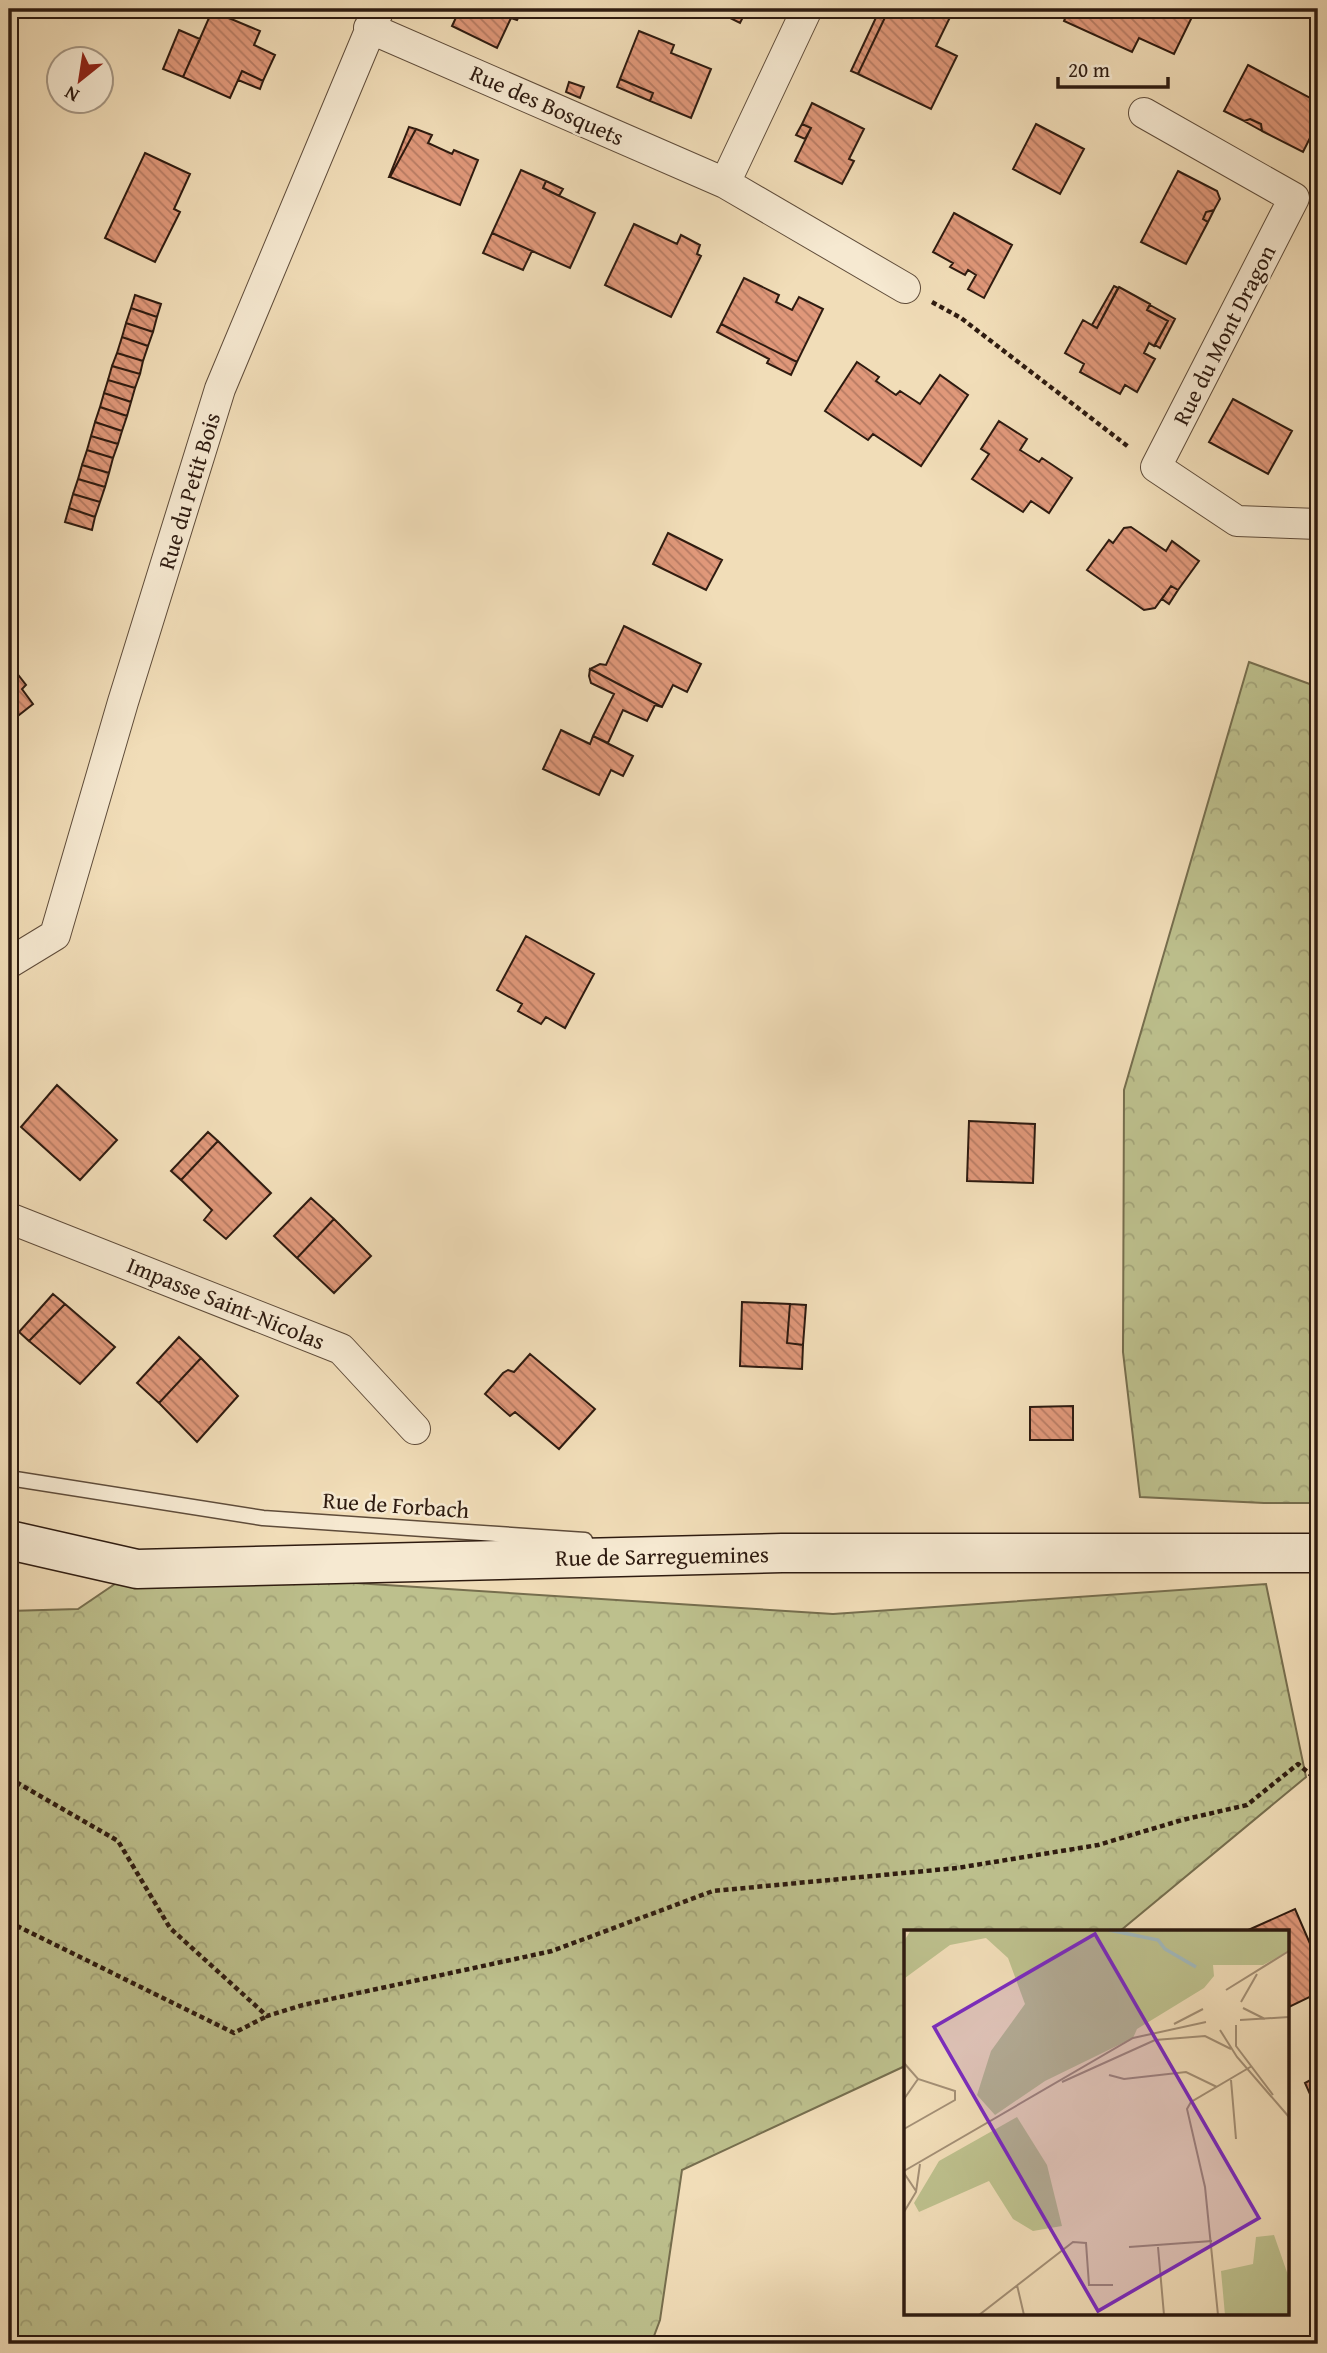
<svg xmlns="http://www.w3.org/2000/svg" width="1327" height="2353" font-family="'Gentium Book Plus',serif">
<style>
.forest{fill:url(#forest-crowns);stroke:#766e4e;stroke-width:2}
.building{fill:url(#building-back-hatch);stroke:#2e1b10;stroke-width:2}
.lines{fill:none;stroke-linecap:round;stroke-linejoin:round}
.service-casing{stroke:#5f4c3a;stroke-width:17}
.minor-casing{stroke:#5f4c3a;stroke-width:32}
.secondary-casing{stroke:#2e1b10;stroke-width:41}
.path{stroke:#2e1b10;stroke-width:4.5;stroke-dasharray:5 3.5;stroke-linecap:butt}
.service{stroke:#f6e9d1;stroke-width:14}
.minor{stroke:#f6e9d1;stroke-width:30}
.secondary{stroke:#f6e9d1;stroke-width:38}
.labels{text-anchor:middle;stroke-width:5;stroke-linejoin:round;paint-order:stroke}
.street-label{font-size:23px;fill:#2e1b10;stroke:#f6e9d1}
.inset-river{fill:none;stroke:#a1b8bb;stroke-width:3.5}
.inset-road{fill:none;stroke:#a38f75;stroke-width:2}
.view{fill:#7b2cbf;fill-opacity:0.15;stroke:#7b2cbf;stroke-width:3.5}
.inset-edge{fill:none;stroke:#2e1b10;stroke-width:3.5}
</style>
<defs>
<pattern id="forest-crowns" width="20" height="18" patternUnits="userSpaceOnUse" patternTransform="scale(1.75)"><rect width="20" height="18" fill="#bdc08d"/><path d="M2 6a3 3 0 1 1 6 0M12 15a3 3 0 1 1 6 0" fill="none" stroke="#a3a479"/></pattern>
<pattern id="building-back-hatch" width="6" height="6" patternUnits="userSpaceOnUse" patternTransform="scale(1.75)"><rect width="6" height="6" fill="#e0987a"/><path d="M-1 5l2 2M0 0l6 6M5-1l2 2" fill="none" stroke="#b67b63"/></pattern>
</defs>
<rect width="100%" height="100%" fill="#f1ddb8"/>
<filter id="stains"><feTurbulence type="fractalNoise" baseFrequency=".00286" numOctaves="4"/><feColorMatrix values="0 0 0 0 .2 0 0 0 0 .09 0 0 0 0 .02 0 0 0 .5 -.17"/></filter>
<radialGradient id="worn" r=".72"><stop offset=".6" stop-color="#630" stop-opacity="0"/><stop offset="1" stop-color="#630" stop-opacity=".3"/></radialGradient>
<path class="forest" d="M1249,662L1318,687V1503H1264L1140,1497L1123,1352L1124,1090Z
M137,1569L833,1614L1266,1584L1306,1777L1120,1931H905V2066L682,2170L660,2320L651,2344H9V1611L78,1609Z"/>
<path class="building" d="M460,9H523L517,20L511,18L497,48L452,26Z
M712,9H747L740,23Z
M880,9H889L858,74L851,71Z
M889,9H954L936,46L957,56L931,109L858,74Z
M1069,9H1174L1192,17L1174,54L1139,38L1132,52L1064,21Z
M212,11L260,31L254,45L275,55L263,81L242,71L230,98L183,77Z
M179,30L200,39L183,77L163,69Z
M639,31L674,45L671,53L711,69L691,118L650,101L653,93L620,79Z
M1248,65L1318,102V122L1303,152L1262,131L1261,124L1250,119L1244,121L1224,111Z
M242,71L263,81L260,89L238,80Z
M620,79L653,93L650,101L617,87Z
M569,82L584,87L580,98L566,92Z
M812,103L864,129L849,159L854,161L842,184L795,161L811,128L802,124Z
M1250,119L1261,124L1262,131L1244,121Z
M802,124L811,128L805,139L796,135Z
M1036,124L1084,149L1060,194L1013,169Z
M409,127L416,129L390,177H389Z
M416,129L432,135L428,143L452,154L454,150L478,160L460,205L390,177Z
M145,153L190,174L174,209L180,212L155,262L105,238Z
M521,170L546,181L543,188L595,213L570,268L492,233Z
M1178,171L1217,191L1220,199L1214,210L1206,212L1203,219L1208,222L1186,264L1141,242Z
M546,181L563,189L559,196L543,188Z
M1214,210L1208,222L1203,219L1206,212Z
M954,213L1012,245L984,298L968,289L976,275L968,270L965,275L950,267L953,263L933,252Z
M634,224L677,244L681,235L700,245L697,254L701,256L671,317L605,285Z
M492,233L532,251L523,270L483,253Z
M744,278L779,295L776,302L792,310L799,297L823,309L797,362L721,324Z
M1114,286L1118,288L1097,328L1092,325Z
M1119,287L1150,304L1147,310L1168,321L1154,346L1149,343L1144,353L1155,359L1137,392L1125,385L1120,394L1080,372L1084,364L1065,353L1083,320L1097,328Z
M135,295L161,304L157,317L131,308Z
M1150,305L1175,319L1160,348L1155,345L1168,321L1147,310Z
M131,308L157,317L153,332L126,323Z
M126,323L153,332L148,346L122,337Z
M721,324L797,362L791,375L767,363L769,359L717,332Z
M122,337L148,346L143,361L117,353Z
M117,353L143,361L140,374L112,366Z
M857,362L879,377L876,381L896,395L900,391L920,404L940,375L968,395L921,466L873,434L868,440L825,411Z
M112,366L140,374L135,388L108,380Z
M108,380L135,388L131,402L104,393Z
M104,393L131,402L127,416L100,407Z
M1233,399L1292,431L1268,474L1209,442Z
M100,407L127,416L122,431L95,422Z
M999,421L1027,439L1020,450L1039,462L1042,458L1072,478L1049,513L1031,501L1023,512L972,479L989,454L981,449Z
M95,422L122,431L118,444L91,436Z
M91,436L118,444L113,458L87,450Z
M87,450L113,458L109,473L82,465Z
M82,465L109,473L105,487L78,479Z
M78,479L105,487L100,502L73,494Z
M73,494L100,502L95,517L69,508Z
M69,508L95,517L92,530L65,522Z
M1131,527L1166,551L1172,541L1199,561L1178,590L1171,586L1155,608L1144,610L1087,570L1109,540L1113,543L1124,528Z
M668,533L722,560L706,590L653,564Z
M1171,586L1178,590L1169,604L1162,599Z
M624,626L701,664L687,692L673,685L662,707L590,669L600,664L606,665Z
M9,663L26,685L22,689L33,704L9,723Z
M590,669L662,707L655,705L647,721L623,710L608,743L593,736L614,694L591,683L589,676Z
M561,730L590,744L593,736L633,756L623,776L611,770L599,795L543,769Z
M526,936L594,974L565,1028L546,1017L541,1024L518,1011L522,1004L497,990Z
M57,1085L117,1140L80,1180L21,1127Z
M969,1121L1035,1124L1033,1183L967,1181Z
M208,1132L218,1141L181,1180L171,1171Z
M218,1141L271,1193L226,1239L204,1220L212,1210L181,1180Z
M311,1198L334,1219L297,1258L274,1236Z
M334,1219L371,1256L334,1293L297,1258Z
M53,1294L65,1304L29,1341L19,1332Z
M742,1302L790,1304L787,1343L803,1345L802,1369L740,1366Z
M65,1304L115,1347L80,1384L29,1341Z
M790,1304L806,1305L803,1345L787,1343Z
M179,1337L201,1358L159,1403L137,1383Z
M530,1354L595,1409L559,1449L515,1412L510,1416L485,1394L503,1373L508,1370L514,1372Z
M201,1358L238,1396L197,1442L159,1403Z
M1073,1406V1440H1030V1407Z
M1295,1909L1318,1962L1316,1964L1318,1993L1287,2008V1931H1246Z
M1318,2076V2112L1305,2083Z"/>
<g class="lines">
<g class="service-casing">
<path id="service" d="M9,1478L263,1518L585,1540"/>
</g>
<g class="minor-casing">
<path id="minor" d="M369,28L725,183L905,288
M1144,113L1294,198L1156,467L1237,521L1318,524
M725,183L807,9
M9,963L55,935L123,702L220,389L379,9
M9,1218L341,1349L415,1429"/>
</g>
<g class="secondary-casing">
<path id="secondary" d="M9,1540L137,1569L782,1553H1318"/>
</g>
<path class="path" d="M932,302L961,318L1130,448
M9,1778L118,1841L170,1928L267,2016L303,2005L552,1951L713,1891L957,1868L1098,1845L1182,1820L1247,1805L1298,1764L1318,1781
M9,1922L234,2033L267,2016"/>
<use href="#service" class="service"/>
<use href="#minor" class="minor"/>
<use href="#secondary" class="secondary"/>
</g>
<g class="labels">
<g class="street-label">
<text transform="translate(547 105) rotate(24)" y="8">Rue des Bosquets</text>
<text transform="translate(1224 335) rotate(-63)" y="8">Rue du Mont Dragon</text>
<text transform="translate(189 491) rotate(-73)" y="8">Rue du Petit Bois</text>
<text transform="translate(226 1303) rotate(22)" y="8">Impasse Saint-Nicolas</text>
<text transform="translate(396 1505) rotate(4)" y="8">Rue de Forbach</text>
<text transform="translate(662 1556) rotate(-1)" y="8">Rue de Sarreguemines</text>
</g>
</g>
<g transform="translate(904 1930)">
<rect width="385" height="385" fill="#f1ddb8"/>
<path d="M7,0H385V21L359,35H309L310,46L300,58L233,99L229,108L141,151L91,185L73,165L87,121L121,74L104,28L82,8L46,15L1,48L0,11ZM113,187L143,235L158,296L129,301L109,289L85,251L15,282L10,273L35,231ZM370,305L385,348V385H321L317,341L349,334L352,307Z" fill="#bdc08d"/>
<path class="inset-river" d="M205,0L254,10L261,19L292,37"/>
<path class="inset-road" d="M322,60L385,21M337,72L353,44M339,78L361,89M336,90L385,87M270,94L299,79M332,95V116L369,165M316,100L333,127L385,187M0,133L14,149L51,161V170L0,199M205,145L220,149L282,142L313,157M327,150L332,209M158,152L251,110L301,106L327,119M0,169L14,149M0,241L229,108L302,92M0,243L12,261M0,282L12,262L16,234M225,317L308,311M254,317L260,385M113,355L120,385M75,385L169,312L182,313L185,355H209M314,385L301,257L283,179L287,172L348,136"/>
<path class="view" d="M191,4L355,288L194,381L30,97Z"/>
<rect width="385" height="385" class="inset-edge"/>
</g>
<rect width="1327" height="2353" fill="none" stroke="#f1ddb8" stroke-width="35"/>
<rect x="10" y="10" width="1306" height="2332" fill="none" stroke="#2e1b10" stroke-width="3.5"/>
<rect x="18" y="18" width="1292" height="2318" fill="none" stroke="#2e1b10" stroke-width="2"/>
<g transform="translate(80 80) rotate(210)"><circle r="33" fill="#f6e9d1" stroke="#a69784" stroke-width="2"/>
<path d="M0-5L12 26L0 18L-12 26Z" fill="#8f2418"/>
<text y="-10" font-size="19" font-weight="bold" text-anchor="middle" fill="#2e1b10">N</text>
</g>
<path d="M1058 77v10h110v-10" fill="none" stroke="#2e1b10" stroke-width="3.5"/>
<text x="1068" y="77" font-size="21" fill="#2e1b10" stroke="#f6e9d1" stroke-width="5" paint-order="stroke">20 m</text>
<rect width="100%" height="100%" filter="url(#stains)"/>
<rect width="100%" height="100%" fill="url(#worn)"/>
</svg>
